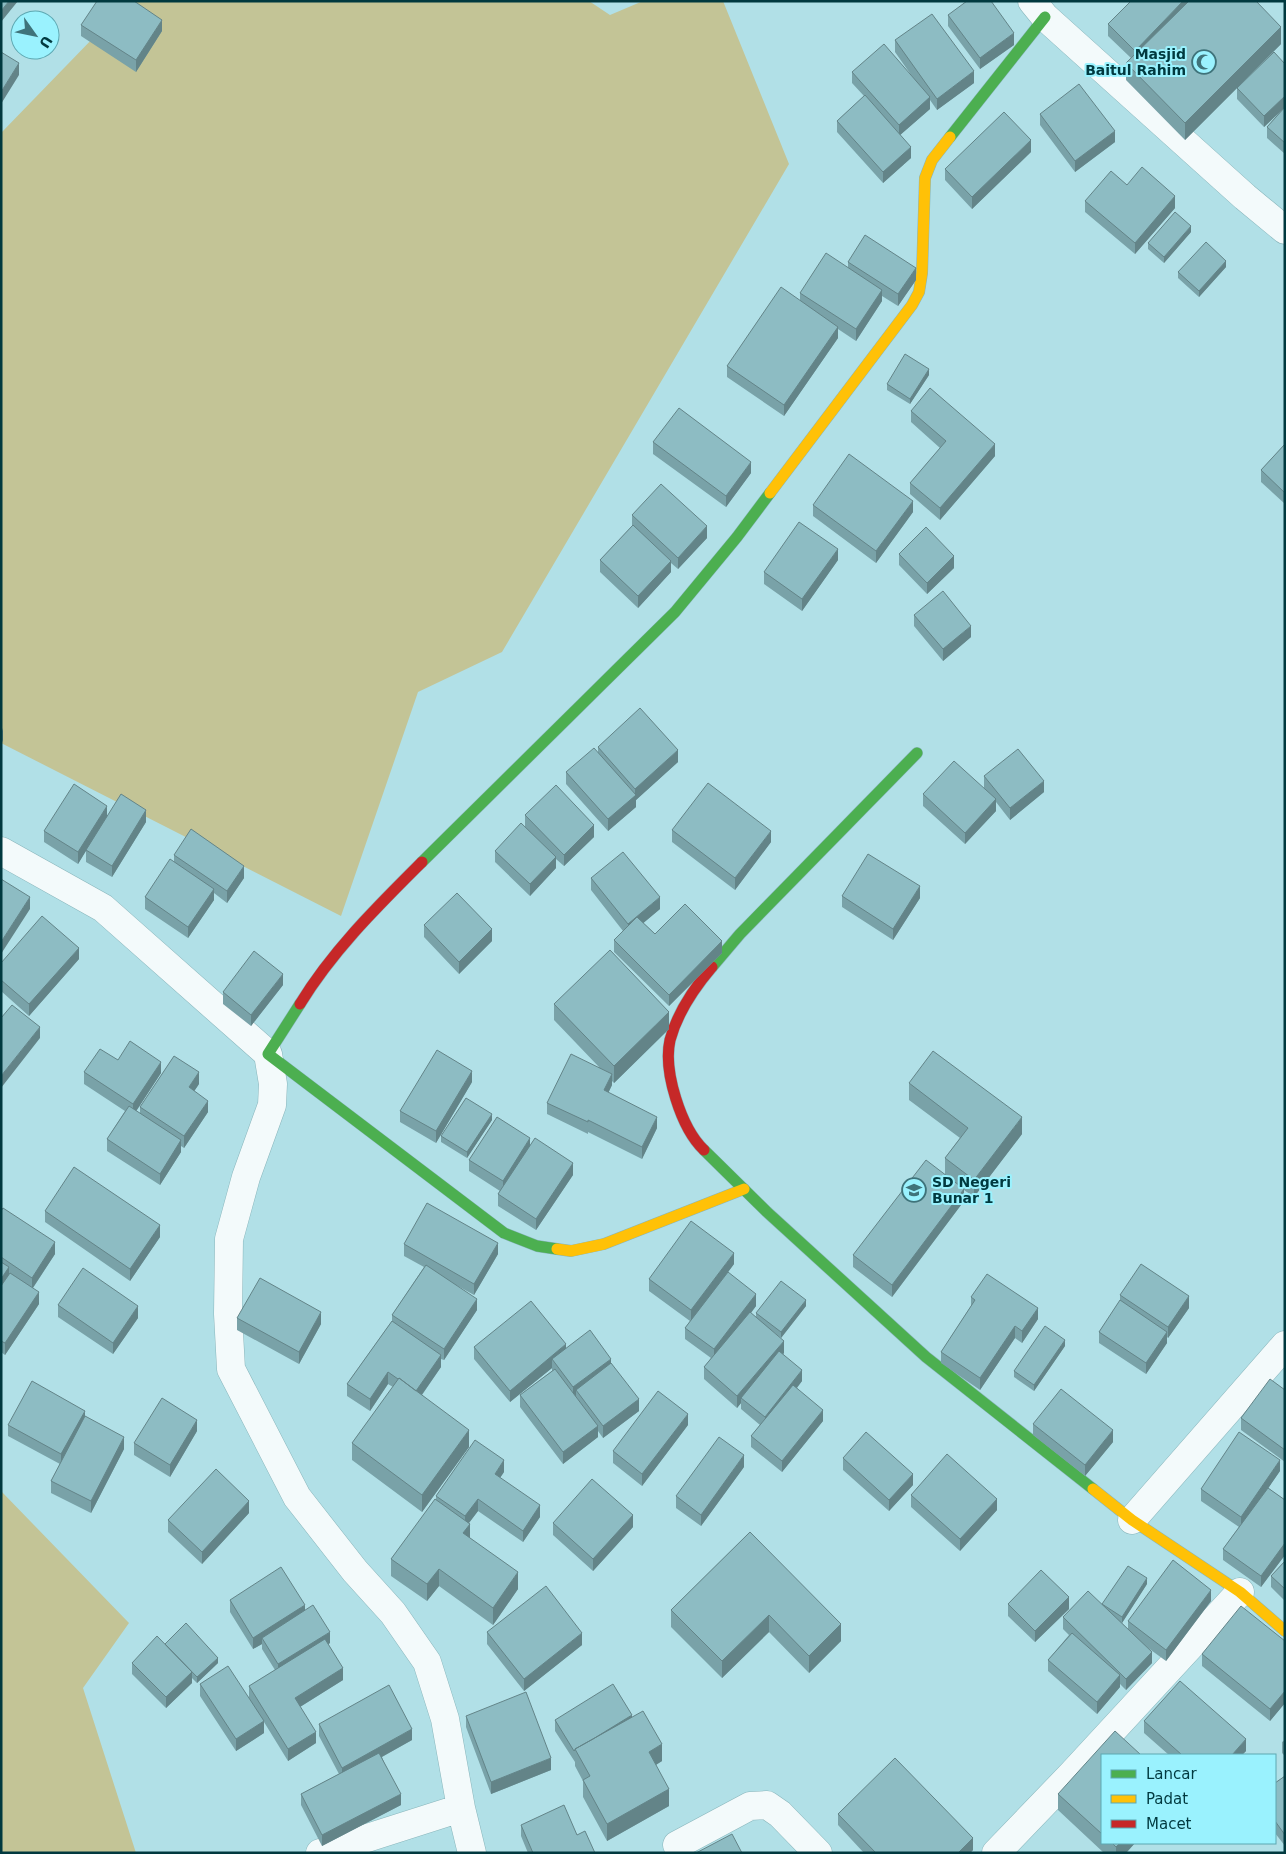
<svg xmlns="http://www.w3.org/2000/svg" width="1286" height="1854" font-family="'DejaVu Sans',sans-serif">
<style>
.forest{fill:#c3c496}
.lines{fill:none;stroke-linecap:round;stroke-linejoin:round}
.street-casing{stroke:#88b5bb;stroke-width:29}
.fast-casing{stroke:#88b5bb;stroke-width:12}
.slow-casing{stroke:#88b5bb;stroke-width:12}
.jam-casing{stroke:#88b5bb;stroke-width:12}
.street{stroke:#f3fafb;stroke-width:28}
.fast{stroke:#4caf50;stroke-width:11}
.slow{stroke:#ffc107;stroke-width:11}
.jam{stroke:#c62828;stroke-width:11}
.wall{fill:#79a2a8}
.shaded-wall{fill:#638488}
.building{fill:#8dbcc3;stroke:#638488}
.labels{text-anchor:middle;stroke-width:4;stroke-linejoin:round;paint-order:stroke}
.poi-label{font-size:14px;font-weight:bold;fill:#01393f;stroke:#9af2fe;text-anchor:end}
</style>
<rect width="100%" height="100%" fill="#b1e0e7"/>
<path class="forest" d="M129,1H589L610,15L643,1H723L789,164L502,652L418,692L341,916L1,743V133Z
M1,1491L129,1623L83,1688L136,1853H1Z"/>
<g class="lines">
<g class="street-casing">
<path id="street" d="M1032,1L1045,17L1245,197L1285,230
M1,851L103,908L268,1054L273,1084L272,1105L246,1177L229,1239L228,1314L231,1369L297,1497L355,1571L393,1613L427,1662L445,1719L461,1808L472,1853
M1132,1520L1285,1345
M677,1845L750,1806L767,1805L780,1814L818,1853
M320,1853L461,1808
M996,1853L1072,1774L1240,1592"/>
</g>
<g class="fast-casing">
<path id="fast" d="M950,137L1045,17
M422,862L675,612L737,537L770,493
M712,967L740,934L917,753
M300,1004L268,1054L504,1233L537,1246L557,1249
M704,1150L767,1212L926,1357L1093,1489"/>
</g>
<g class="slow-casing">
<path id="slow" d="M770,493L912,305L919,292L922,273L925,178L932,160L950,137
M557,1249L571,1251L604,1244L744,1189
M1093,1489L1132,1520L1240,1592L1285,1631"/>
</g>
<g class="jam-casing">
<path id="jam" d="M300,1004C333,950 377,907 422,862
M704,1150C681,1128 663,1071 670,1040C677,1014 695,987 712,967"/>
</g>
<use href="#street" class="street"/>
<use href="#fast" class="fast"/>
<use href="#slow" class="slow"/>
<use href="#jam" class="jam"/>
</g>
<path class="wall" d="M948,15L1014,45L980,69L948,26Z
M1108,24L1281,44L1185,140L1126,80V63L1131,58L1108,36Z
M81,25L162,31L136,72L81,36Z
M895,40L974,83L937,110L930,100V109L900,135L911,158L883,183L837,132V121L864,96L852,83V72L916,82L895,52Z
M1285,64V154L1267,138V127L1279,113L1264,127L1237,99V88Z
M1040,114L1115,142L1075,172L1040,125Z
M1031,152L972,209L945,180V169Z
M1127,185L1175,208L1135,254L1085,212V201Z
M1191,232L1164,263L1148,249V243Z
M848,262L916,280L898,306L882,296V301L856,341L838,329V338L784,416L727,377V366L800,301V293L848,267Z
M1226,267L1199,297L1178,278V272Z
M929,375L910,404L887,390V384Z
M911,411L995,456L940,520L910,494V483L940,448L911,422Z
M653,442L751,473L726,507L653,454Z
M1285,444V504L1261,482V470Z
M813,505L913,512L876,563L813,516Z
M632,515L707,538L678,569L671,563V572L638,608L600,572V560L632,526Z
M899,554L954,568L927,594L899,565Z
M838,560L802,611L764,584V572Z
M914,615L971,637L943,661L914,626Z
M598,747L678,762L636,800V807L608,831L566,784V772L598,752Z
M984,776L1044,792L1010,820L996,802V811L965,844L923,806V794L986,791L984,788Z
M525,815L594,837L564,866L556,859V868L530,896L495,862V851L525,827Z
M107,816L146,822L112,877L86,862V850L78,864L44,842V831Z
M672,830L771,842L735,890L672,842Z
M174,855L244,878L227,903L214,893V900L188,938L145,909V897L174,862Z
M591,878L660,909L643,923L655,934L722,953L669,1006L614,952V940L623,931L591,890Z
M842,896L920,898L893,940L842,907Z
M424,925L492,941L459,974L424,937Z
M79,959L29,1016L1,991V963Z
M1285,966V980H1284V968Z
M283,985L251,1026L223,1004V992Z
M554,1004L669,1029L614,1083L612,1081V1085L608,1093L657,1128L642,1159L588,1132V1134L547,1114V1103L599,1067L554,1020Z
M118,1060L161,1073L136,1111L140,1113V1107L199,1084L194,1091L208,1112L184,1148L181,1146V1152L160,1185L107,1151V1139L125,1111L84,1084V1072Z
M472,1082L436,1143L400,1122V1111Z
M909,1083L1022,1134L974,1197L964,1190V1201L892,1297L853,1267V1255L945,1174V1158L960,1138L909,1100Z
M492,1120L467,1158L441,1142V1136Z
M530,1145L573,1175L536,1230L498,1206V1194L500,1191L469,1171V1160Z
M1,1211L55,1254L33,1288L39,1304L5,1355L1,1352Z
M45,1211L160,1237L130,1281L45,1222Z
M404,1244L498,1254L474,1295L456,1285L477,1310L444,1360L441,1359V1367L422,1395L469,1447L422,1512L352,1460V1443L393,1387L388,1384L370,1411L347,1396V1384L392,1321V1315L424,1267L404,1256Z
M734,1264L728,1272L756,1306L751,1313L756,1317V1313L806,1306L781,1338L772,1331L784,1353L783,1354L802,1381L797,1388L823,1421L782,1472L751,1447V1436L760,1425L741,1409V1403L737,1408L704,1379V1367L711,1358L685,1339V1328L690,1321L649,1291V1279Z
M1120,1295L1189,1308L1168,1338L1167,1337V1343L1146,1374L1099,1343V1332L1120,1301Z
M971,1297L1038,1319L1022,1343L1015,1338L980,1390L941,1363V1352L971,1306Z
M58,1305L138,1318L113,1354L58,1317Z
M237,1318L321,1324L299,1364L237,1330Z
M1065,1346L1034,1391L1014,1377V1371Z
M474,1347L566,1348L611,1363L639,1411L603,1438L598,1431V1437L563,1464L520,1407V1395L552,1371V1368L510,1402L474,1359Z
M1285,1390V1462L1241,1430V1418Z
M85,1416L124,1449L91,1513L51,1493V1481L60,1464L8,1436V1425Z
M1033,1424L1113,1442L1085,1476L1033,1435Z
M688,1425L642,1486L613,1463V1451Z
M197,1431L170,1477L134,1455V1443Z
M843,1458L913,1485L889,1511L843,1470Z
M744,1467L701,1526L676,1508V1496Z
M1280,1471L1268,1488L1285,1500V1555L1261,1587L1223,1560V1549L1239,1527L1201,1501V1489Z
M504,1472L500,1478L540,1517L523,1542L478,1511L469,1523L470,1538L518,1589L493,1625L439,1586L427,1601L391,1576V1559L436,1499V1496Z
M911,1495L997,1510L960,1551L911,1507Z
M249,1513L202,1564L168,1532V1520Z
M553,1523L633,1527L593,1571L553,1535Z
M750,1532L841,1641L809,1673L769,1632L722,1678L671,1627V1610Z
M1285,1561V1601L1271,1587V1576Z
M1147,1584L1122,1623L1128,1629V1621L1211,1601L1166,1661L1144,1645L1152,1663L1126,1690L1120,1684V1687L1097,1714L1048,1671V1660L1069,1635L1063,1629V1617L1102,1604Z
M230,1600L305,1610L330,1643L328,1644L343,1680L300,1707L316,1743L288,1761L264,1722V1733L236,1751L200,1696V1684L249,1697V1686L275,1670L262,1649V1644L253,1649L230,1612Z
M1008,1604L1069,1609L1035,1642L1008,1616Z
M487,1632L582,1645L524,1691L487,1644Z
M1285,1641V1703L1270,1721L1202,1666V1654Z
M165,1645L218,1663L197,1683L192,1678V1683L166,1708L132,1674V1663Z
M466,1716L551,1770L491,1794L466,1727Z
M632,1717L662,1761L656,1765L669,1806L607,1841L583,1797V1781L575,1766V1762L555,1731V1720Z
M1144,1721L1246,1751L1242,1755H1169L1144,1733Z
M319,1724L412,1740L382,1757L401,1805L322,1846L301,1805V1794L339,1774L319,1736Z
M1285,1740V1756L1282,1753V1742Z
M1102,1755V1843H1135L1126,1853H1104L1058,1810V1794Z
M1285,1776V1846L1275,1833V1783Z
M838,1814L973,1850L970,1853H864L838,1825Z
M521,1825L595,1853H528L521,1836Z"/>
<path class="shaded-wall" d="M9,1H18L1,22V11Z
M1183,1H1195L1135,62V51Z
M162,20V31L136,72V60Z
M1281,27V44L1185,140V123Z
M1014,33V45L980,69V58Z
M19,63V75L1,104V92Z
M974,71V83L937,110V99Z
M1285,96V107L1264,127V116Z
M930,97V109L899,136V125Z
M1115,131V142L1075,172V161Z
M1031,140V152L972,209V197Z
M911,147V158L883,183V172Z
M1175,196V208L1135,254V243Z
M1191,226V232L1164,263V257Z
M1226,261V267L1199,297V291Z
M916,268V280L898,306V294Z
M882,290V301L856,341V329Z
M838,327V338L784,416V405Z
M929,369V375L910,404V399Z
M995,444V456L940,520V508Z
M751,462V473L726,507V496Z
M913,501V512L876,563V551Z
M707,526V538L678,569V558Z
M838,549V560L802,611V599Z
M954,556V568L927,594V583Z
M671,561V572L638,608V596Z
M971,626V637L943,661V649Z
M3,728V740L1,745V734Z
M678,750V762L636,800V807L608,831V819L635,795V789Z
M1044,781V792L1010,820V808Z
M996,799V811L965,844V833Z
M107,806V817L78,864V852Z
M146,810V822L112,877V866Z
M594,825V837L564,866V855Z
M771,831V842L735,890V878Z
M556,857V868L530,896V884Z
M244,866V878L227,903V891Z
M920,886V898L893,940V929Z
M214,889V900L188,938V927Z
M30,897V909L1,954V942Z
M660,897V909L628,936V924Z
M492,929V941L459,974V962Z
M722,941V953L669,1006V995Z
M79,948V959L29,1016V1004Z
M283,974V985L251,1026V1015Z
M669,1012V1029L614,1083V1066Z
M40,1027V1038L1,1088V1076Z
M161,1062V1073L133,1116V1104Z
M472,1071V1082L436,1143V1131Z
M199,1072V1084L189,1099V1087Z
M612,1074V1085L604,1102V1090Z
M208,1101V1112L184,1148V1136Z
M492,1114V1120L467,1158V1152Z
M657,1117V1128L642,1159V1147Z
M1022,1117V1134L974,1197V1180Z
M530,1138V1150L503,1193V1181Z
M181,1140V1152L160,1185V1174Z
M573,1163V1175L536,1230V1219Z
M964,1189V1201L892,1297V1285Z
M160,1225V1237L130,1281V1269Z
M55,1242V1254L32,1289V1278Z
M498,1243V1254L474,1295V1284Z
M734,1253V1264L691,1322V1310Z
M9,1267V1279L1,1290V1279Z
M39,1292V1304L5,1355V1343Z
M756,1294V1306L714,1361V1349Z
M1189,1296V1308L1168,1338V1327Z
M477,1299V1310L444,1360V1349Z
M806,1300V1306L781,1338V1332Z
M138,1306V1318L113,1354V1343Z
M1038,1308V1319L1022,1343V1331Z
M321,1312V1324L299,1364V1352Z
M1015,1326V1338L980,1390V1378Z
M1167,1332V1343L1146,1374V1363Z
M1065,1340V1346L1034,1391V1385Z
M784,1341V1353L744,1400L741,1398V1403L737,1408V1396Z
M566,1344V1356L552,1359V1368L510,1402V1391Z
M441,1355V1367L416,1403V1391Z
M611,1359V1371L576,1390V1396L573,1399V1387Z
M802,1370V1381L765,1428V1417Z
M388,1372V1384L370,1411V1399Z
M639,1399V1411L603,1438V1426Z
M823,1410V1421L782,1472V1461Z
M85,1411V1422L61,1465V1454Z
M688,1414V1425L642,1486V1474Z
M197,1420V1431L170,1477V1465Z
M598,1426V1437L563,1464V1452Z
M469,1430V1447L422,1512V1495Z
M1113,1430V1442L1085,1476V1465Z
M124,1437V1449L91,1513V1501Z
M744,1455V1467L701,1526V1515Z
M504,1460V1472L495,1485V1474Z
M1280,1460V1471L1241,1528V1517Z
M913,1474V1485L889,1511V1500Z
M478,1499V1511L465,1528V1516Z
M997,1499V1510L960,1551V1539Z
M249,1501V1513L202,1564V1552Z
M540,1505V1517L523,1542V1531Z
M633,1515V1527L593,1571V1559Z
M470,1524V1541L463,1533Z
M1285,1543V1555L1261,1587V1576Z
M439,1569V1586L427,1601V1584Z
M518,1572V1589L493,1625V1608Z
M1147,1578V1584L1122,1623V1617Z
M1211,1590V1601L1166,1661V1650Z
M1069,1597V1609L1035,1642V1631Z
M305,1605V1616L262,1638V1644L253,1649V1638Z
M769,1615V1632L722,1678V1661Z
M841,1624V1641L809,1673V1656Z
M330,1632V1643L278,1676V1664Z
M582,1633V1645L524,1691V1679Z
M1152,1652V1663L1126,1690V1679Z
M218,1658V1663L197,1683V1677Z
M343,1668V1680L295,1710V1698Z
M192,1672V1683L166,1708V1697Z
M1120,1675V1687L1097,1714V1702Z
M1285,1691V1703L1270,1721V1709Z
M632,1715V1726L575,1750Z
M264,1721V1733L236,1751V1739Z
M412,1729V1740L342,1779V1768Z
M316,1732V1743L288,1761V1749Z
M1246,1739V1751L1242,1755H1232Z
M662,1744V1761L649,1769V1752Z
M551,1758V1770L491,1794V1782Z
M669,1789V1806L607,1841V1824Z
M401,1794V1805L322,1846V1835Z
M973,1838V1850L970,1853H958Z
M1120,1843H1135L1126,1853H1116V1847Z"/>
<path class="building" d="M1,1H9L1,11Z
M97,1H134L162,20L136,60L81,25Z
M967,1H991L1014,33L980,58L948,15Z
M1131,1H1183L1135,51L1108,24Z
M1189,1H1256L1281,27L1185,123L1126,63Z
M932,14L974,71L937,99L895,40Z
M884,44L930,97L899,125L852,72Z
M1,52L19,63L1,92Z
M1274,52L1285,64V96L1264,116L1237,88Z
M1079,84L1115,131L1075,161L1040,114Z
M865,95L911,147L883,172L837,121Z
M1285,107V143L1267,127Z
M1004,112L1031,140L972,197L945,169Z
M1142,167L1175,196L1135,243L1085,201L1111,171L1127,185Z
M1175,212L1191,226L1164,257L1148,243Z
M865,235L916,268L898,294L848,262Z
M1206,242L1226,261L1199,291L1178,272Z
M826,253L882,290L856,329L800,293Z
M781,287L838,327L784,405L727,366Z
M905,354L929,369L910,399L887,384Z
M930,388L995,444L940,508L910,483L946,441L911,411Z
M679,408L751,462L726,496L653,442Z
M1285,444V493L1261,470Z
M849,454L913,501L876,551L813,505Z
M661,484L707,526L678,558L632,515Z
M799,522L838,549L802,599L764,572Z
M633,525L671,561L638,596L600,560Z
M926,527L954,556L927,583L899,554Z
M943,591L971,626L943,649L914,615Z
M640,708L678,750L635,789L598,747Z
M594,748L636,795L608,819L566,772Z
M1018,749L1044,781L1010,808L984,776Z
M954,761L996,799L965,833L923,794Z
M708,783L771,831L735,878L672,830Z
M74,784L107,806L78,852L44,831Z
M556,785L594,825L564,855L525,815Z
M121,794L146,810L112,866L86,850Z
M521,823L556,857L530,884L495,851Z
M191,829L244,866L227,891L174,855Z
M623,852L660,897L628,924L591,878Z
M868,854L920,886L893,929L842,896Z
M170,859L214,889L188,927L145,897Z
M1,879L30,897L1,942Z
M457,893L492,929L459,962L424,925Z
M685,904L722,941L669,995L614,940L637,917L655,934Z
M42,916L79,948L29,1004L1,980V963Z
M610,950L669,1012L614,1066L554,1004Z
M254,951L283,974L251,1015L223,992Z
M12,1005L40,1027L1,1076V1018Z
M130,1041L161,1062L133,1104L84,1072L100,1049L118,1060Z
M437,1050L472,1071L436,1131L400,1111Z
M933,1051L1022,1117L974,1180L945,1158L968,1128L909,1083Z
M571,1054L612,1074L604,1090L657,1117L642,1147L588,1120V1122L547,1103Z
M174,1056L199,1072L189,1087L208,1101L184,1136L140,1107Z
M466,1098L492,1114L467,1152L441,1136Z
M129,1106L181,1140L160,1174L107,1139Z
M497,1117L530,1138L503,1181L469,1160Z
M535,1138L573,1163L536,1219L498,1194Z
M926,1160L964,1189L892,1285L853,1255Z
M74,1167L160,1225L130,1269L45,1211Z
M427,1203L498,1243L474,1284L404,1244Z
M3,1208L55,1242L32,1278L1,1257V1211Z
M691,1221L734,1253L691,1310L649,1279Z
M1,1262L9,1267L1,1279Z
M1141,1264L1189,1296L1168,1327L1120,1295Z
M426,1265L477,1299L444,1349L392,1315Z
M83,1268L138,1306L113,1343L58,1305Z
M728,1272L756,1294L714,1349L685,1328Z
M10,1273L39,1292L5,1343L1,1341V1286Z
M987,1274L1038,1308L1022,1331L1015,1326L980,1378L941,1352L975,1300L971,1297Z
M260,1278L321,1312L299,1352L237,1318Z
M781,1281L806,1300L781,1332L756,1313Z
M1120,1300L1167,1332L1146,1363L1099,1332Z
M531,1301L566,1344L510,1391L474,1347Z
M750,1312L784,1341L737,1396L704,1367Z
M392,1321L441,1355L416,1391L399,1378L398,1379L388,1372L370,1399L347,1384Z
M1045,1326L1065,1340L1034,1385L1014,1371Z
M590,1330L611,1359L573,1387L552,1359Z
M779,1351L802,1370L765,1417L741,1398Z
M611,1363L639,1399L603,1426L576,1390Z
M555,1369L598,1426L563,1452L520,1395Z
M399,1378L469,1430L422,1495L352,1443Z
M1270,1379L1285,1390V1450L1241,1418Z
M32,1381L85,1411L61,1454L8,1425Z
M793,1385L823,1410L782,1461L751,1436Z
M1061,1389L1113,1430L1085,1465L1033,1424Z
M658,1391L688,1414L642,1474L613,1451Z
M162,1398L197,1420L170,1465L134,1443Z
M85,1416L124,1437L91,1501L51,1481Z
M866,1432L913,1474L889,1500L843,1458Z
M1239,1432L1280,1460L1241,1517L1201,1489Z
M719,1437L744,1455L701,1515L676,1496Z
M475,1440L504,1460L495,1474L540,1505L523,1531L478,1499L465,1516L436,1496Z
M947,1454L997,1499L960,1539L911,1495Z
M216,1469L249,1501L202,1552L168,1520Z
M592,1479L633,1515L593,1559L553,1523Z
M1268,1488L1285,1500V1543L1261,1576L1223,1549Z
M435,1499L470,1524L463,1533L518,1572L493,1608L439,1569L427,1584L391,1559Z
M750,1532L841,1624L809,1656L769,1615L722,1661L671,1610Z
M1173,1560L1211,1590L1166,1650L1128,1621Z
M1285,1561V1589L1271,1576Z
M1128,1566L1147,1578L1122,1617L1102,1604Z
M281,1567L305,1605L253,1638L230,1600Z
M1041,1570L1069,1597L1035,1631L1008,1604Z
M546,1586L582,1633L524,1679L487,1632Z
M1088,1591L1152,1652L1126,1679L1063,1617Z
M313,1605L330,1632L278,1664L262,1638Z
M1241,1606L1285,1641V1691L1270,1709L1202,1654Z
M186,1623L218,1658L197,1677L165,1644Z
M1072,1633L1120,1675L1097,1702L1048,1660Z
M157,1636L192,1672L166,1697L132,1663Z
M325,1639L343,1668L295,1698L316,1732L288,1749L249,1686Z
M228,1666L264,1721L236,1739L200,1684Z
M1180,1681L1246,1739L1232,1755H1182L1144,1721Z
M613,1684L632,1715L593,1739L575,1749V1750L574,1751L555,1720Z
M389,1685L412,1729L342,1768L319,1724Z
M526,1692L551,1758L491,1782L466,1716Z
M643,1711L662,1744L649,1752L669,1789L607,1824L583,1780L590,1776L575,1749Z
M1115,1731L1141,1755H1102V1834L1058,1794Z
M379,1753L401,1794L322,1835L301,1794Z
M895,1758L973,1838L958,1853H876L838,1814Z
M1285,1776V1835L1275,1821V1783Z
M564,1805L577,1835L585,1831L595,1853H533L521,1825Z
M732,1834L742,1853H696Z
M1112,1843H1120L1116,1847Z"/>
<defs>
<g id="mosque-ring" transform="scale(1.25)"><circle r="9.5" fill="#9af2fe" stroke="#3f737a" stroke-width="1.5"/><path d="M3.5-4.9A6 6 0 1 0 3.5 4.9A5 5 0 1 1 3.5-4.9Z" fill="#3f737a"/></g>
<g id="school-ring" transform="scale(1.25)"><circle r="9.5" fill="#9af2fe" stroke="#3f737a" stroke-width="1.5"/><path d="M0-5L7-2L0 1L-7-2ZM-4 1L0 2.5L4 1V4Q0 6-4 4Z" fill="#3f737a"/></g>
</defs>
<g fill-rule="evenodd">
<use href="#mosque-ring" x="1204" y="62"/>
<use href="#school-ring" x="914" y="1190"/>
</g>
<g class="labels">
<g class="poi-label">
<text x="1186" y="59">Masjid<tspan x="1186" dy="16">Baitul Rahim</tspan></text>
<text x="932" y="1187" text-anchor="start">SD Negeri<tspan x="932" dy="16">Bunar 1</tspan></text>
</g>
</g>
<rect width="1286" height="1854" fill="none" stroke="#01393f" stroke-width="5"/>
<rect x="1101" y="1754" width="175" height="90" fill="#9af2fe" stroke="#5da8b2"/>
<rect x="1111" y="1770" width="25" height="8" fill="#4caf50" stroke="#5da8b2"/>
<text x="1146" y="1779" font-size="15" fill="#01393f">Lancar</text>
<rect x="1111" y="1795" width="25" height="8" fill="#ffc107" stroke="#5da8b2"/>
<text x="1146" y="1804" font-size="15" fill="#01393f">Padat</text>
<rect x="1111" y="1820" width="25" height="8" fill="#c62828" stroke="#5da8b2"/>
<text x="1146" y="1829" font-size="15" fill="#01393f">Macet</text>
<g transform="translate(35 35) rotate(123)"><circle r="24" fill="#9af2fe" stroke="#5da8b2"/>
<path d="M0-4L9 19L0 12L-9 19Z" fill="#3f737a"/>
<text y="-8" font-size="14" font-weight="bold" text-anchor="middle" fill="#01393f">U</text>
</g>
</svg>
